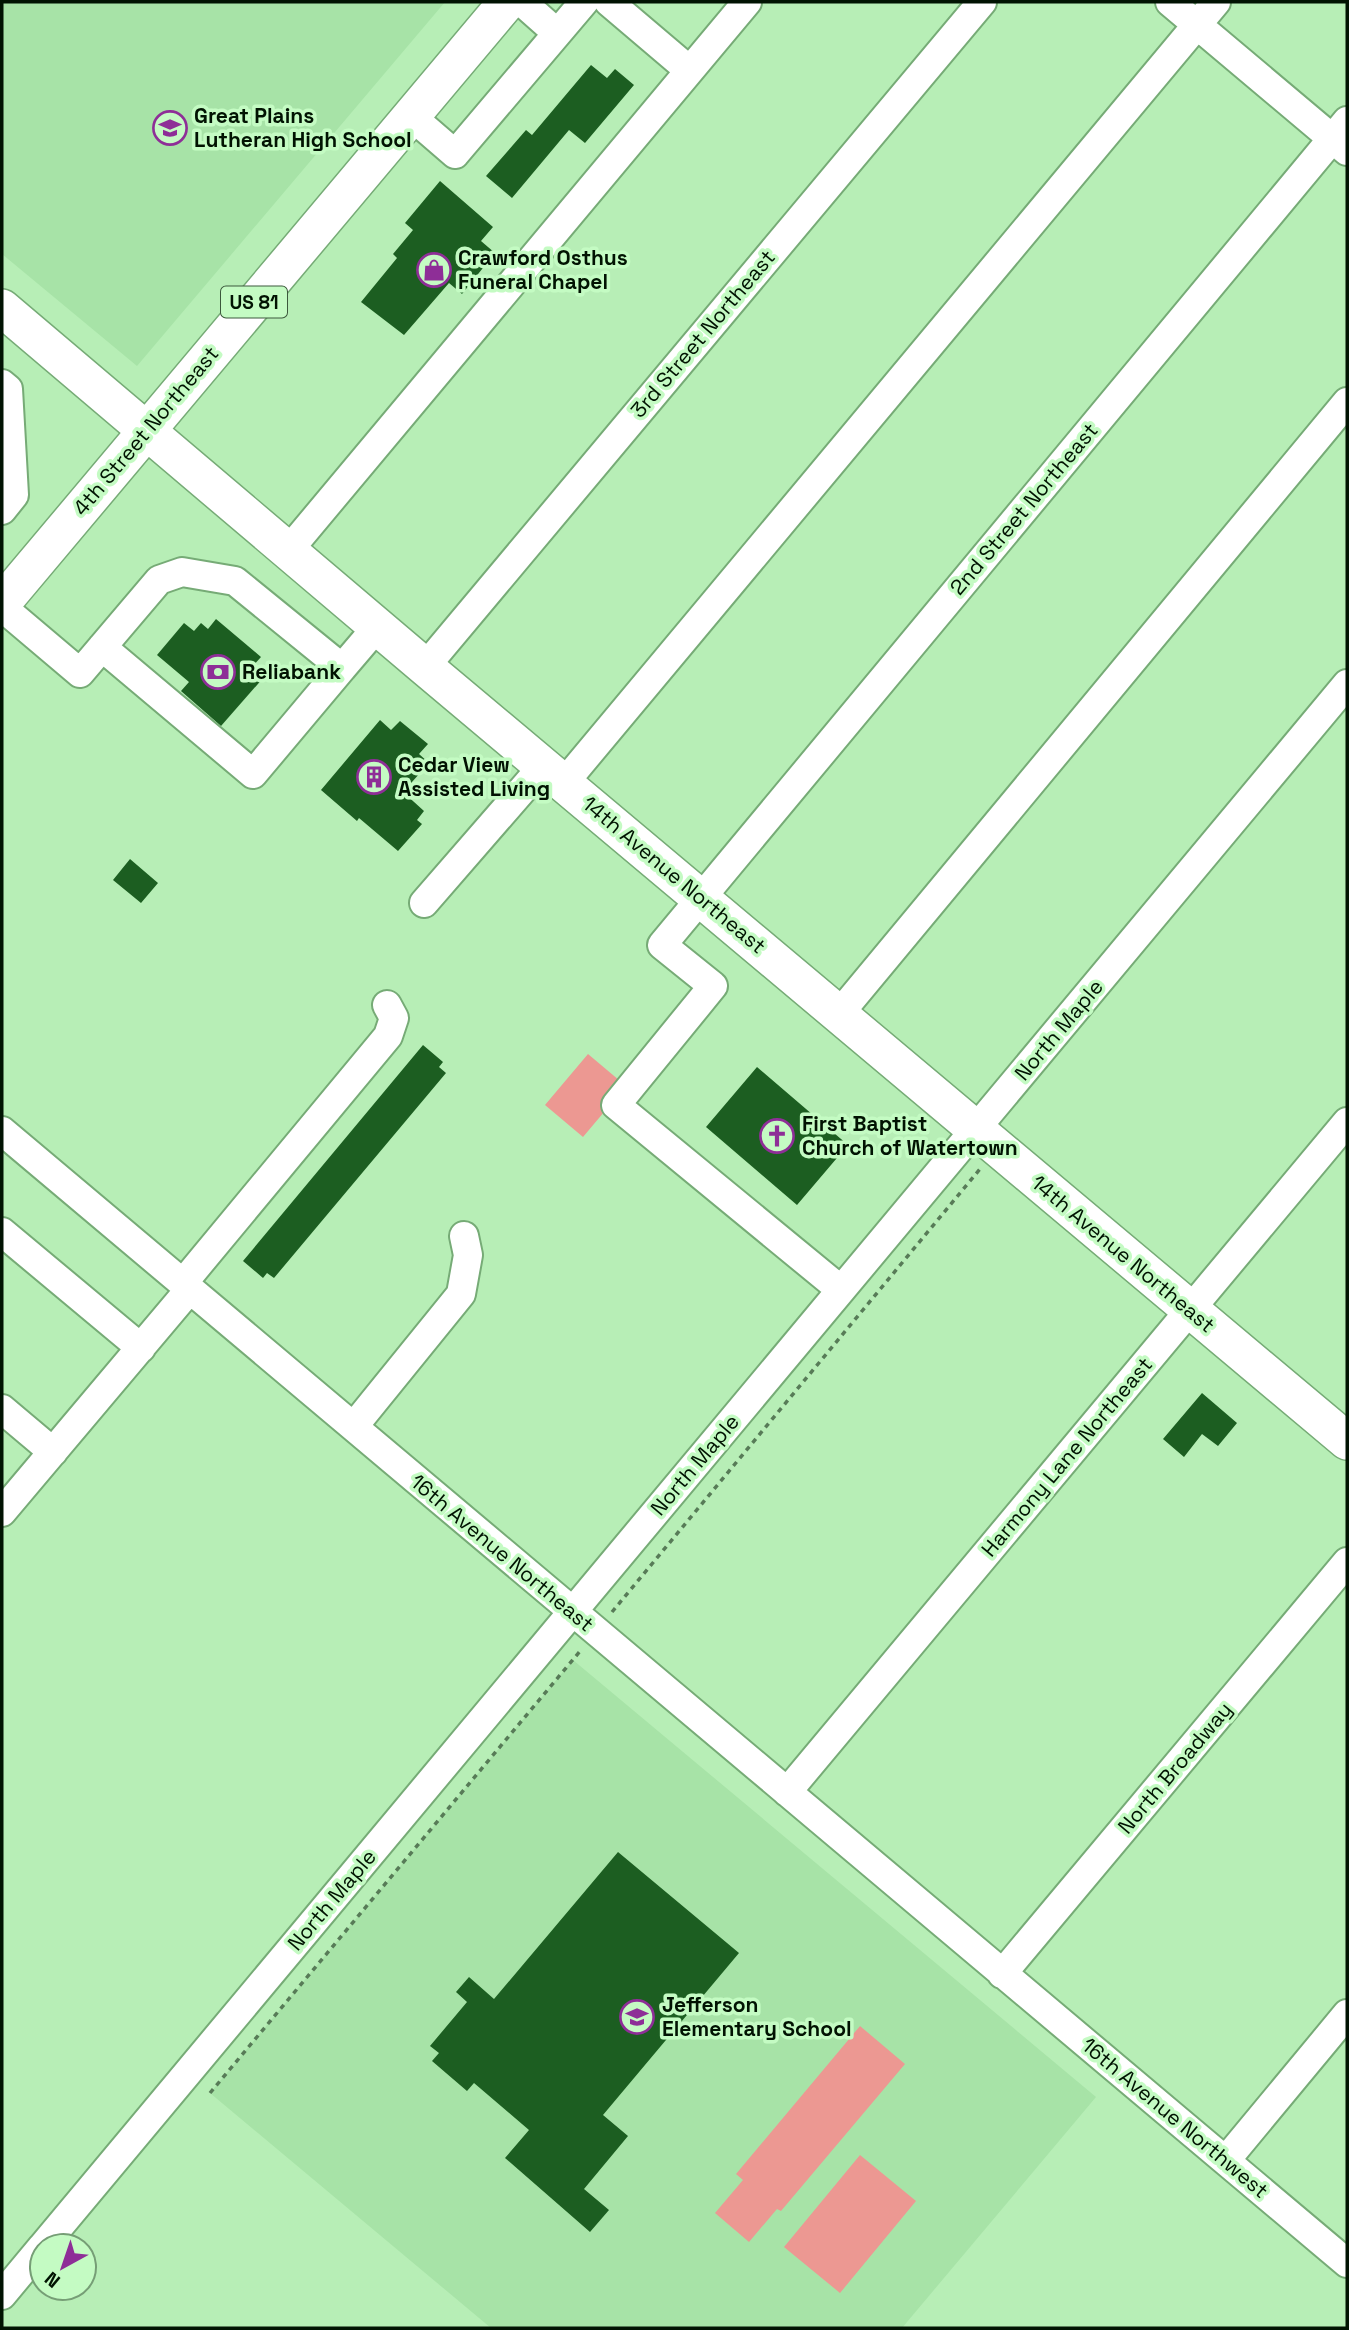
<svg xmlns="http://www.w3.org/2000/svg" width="1349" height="2330" font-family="'Space Grotesk',sans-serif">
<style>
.built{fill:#a7e3a7}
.green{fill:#ec9892}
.building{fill:#1c5e21}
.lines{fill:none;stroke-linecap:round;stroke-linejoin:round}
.minor-casing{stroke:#76ab76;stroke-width:32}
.major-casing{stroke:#76ab76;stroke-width:40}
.path{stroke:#577b57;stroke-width:3.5;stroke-dasharray:5 5;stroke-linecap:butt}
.minor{stroke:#fff;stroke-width:28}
.major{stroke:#fff;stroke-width:37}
.labels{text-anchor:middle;stroke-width:7;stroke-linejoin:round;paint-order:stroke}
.shield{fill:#c4fbc3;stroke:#3c593c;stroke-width:2}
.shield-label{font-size:19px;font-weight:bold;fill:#011302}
.poi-label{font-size:21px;font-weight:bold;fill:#011302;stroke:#c4fbc3;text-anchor:start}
.street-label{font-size:21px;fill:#011302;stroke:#c4fbc3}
</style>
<rect width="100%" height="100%" fill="#b7eeb6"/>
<path class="built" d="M2,2H445L137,366L2,254Z
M573,1660L1096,2097L902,2328H491L210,2093Z"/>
<path class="green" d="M588,1054L626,1086L583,1137L545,1105Z
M860,2026L905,2064L781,2211L777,2209L749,2242L715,2213L743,2180L736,2174Z
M860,2155L916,2201L840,2293L784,2247Z"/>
<path class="building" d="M591,65L607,78L615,69L634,85L585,143L569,130L512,198L486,176L526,130L532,135Z
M440,181L493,227L481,241L495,253L462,294L449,283L404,335L361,302L397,258L393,254L413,230L405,223Z
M216,619L261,657L252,667L264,677L221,726L181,691L189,682L157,655L184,623L194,631L201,623L208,629Z
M380,720L391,730L400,721L428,744L419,754L429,763L403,792L424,811L417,820L422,824L398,851L359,818L357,821L321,790Z
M130,859L158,883L141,903L113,880Z
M423,1045L443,1062L439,1067L446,1073L274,1278L267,1273L263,1278L243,1261Z
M757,1067L848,1145L797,1205L706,1127Z
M1202,1393L1237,1423L1218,1446L1202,1434L1184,1457L1163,1439Z
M618,1852L739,1953L603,2115L628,2136L584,2189L609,2210L590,2232L505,2158L529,2130L474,2083L467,2091L432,2061L439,2053L430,2046L467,2002L456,1992L469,1977L494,1999Z"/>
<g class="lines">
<g class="minor-casing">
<path id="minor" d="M522,2L557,33
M609,2L689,70
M1170,2L1347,151
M411,116L455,154L584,2
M2,384L8,389L14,495L2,510
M288,551L747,2
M2,607L80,673L159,580L182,572L235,581L342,668L377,627
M102,647L253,774L342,668
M425,667L982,2
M564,783L1216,2
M424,903L543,766
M839,1014L1347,402
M2,1131L1347,2263
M2,1232L141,1348
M183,1283L388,1036L394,1018L387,1005
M841,1290L616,1105L713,986L662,945L1347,121
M2,1409L53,1452
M354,1426L461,1294L468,1255L464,1236
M2,1512L190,1289
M787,1792L1347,1122
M1002,1974L1347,1562
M1226,2160L1347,2014
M43,2246L1347,684
M2,2295L42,2247"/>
</g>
<g class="major-casing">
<path id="major" d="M2,308L425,667L1347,1441
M2,603L507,2"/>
</g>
<path class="path" d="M612,1612L980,1169
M210,2093L581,1650"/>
<use href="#minor" class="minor"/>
<use href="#major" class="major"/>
</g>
<defs>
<g id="school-ring" transform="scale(1.75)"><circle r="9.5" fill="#c4fbc3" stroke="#8e2e97" stroke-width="1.5"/><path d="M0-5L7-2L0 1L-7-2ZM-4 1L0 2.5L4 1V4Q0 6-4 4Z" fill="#8e2e97"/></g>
<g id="shop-ring" transform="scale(1.75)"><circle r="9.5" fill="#c4fbc3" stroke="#8e2e97" stroke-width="1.5"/><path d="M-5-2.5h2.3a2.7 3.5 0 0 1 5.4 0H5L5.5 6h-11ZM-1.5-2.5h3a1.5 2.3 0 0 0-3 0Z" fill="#8e2e97"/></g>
<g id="bank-ring" transform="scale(1.75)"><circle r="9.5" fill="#c4fbc3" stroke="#8e2e97" stroke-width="1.5"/><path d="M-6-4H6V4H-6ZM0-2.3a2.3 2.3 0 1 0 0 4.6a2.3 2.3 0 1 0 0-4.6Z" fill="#8e2e97"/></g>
<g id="building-ring" transform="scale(1.75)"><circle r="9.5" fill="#c4fbc3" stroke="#8e2e97" stroke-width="1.5"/><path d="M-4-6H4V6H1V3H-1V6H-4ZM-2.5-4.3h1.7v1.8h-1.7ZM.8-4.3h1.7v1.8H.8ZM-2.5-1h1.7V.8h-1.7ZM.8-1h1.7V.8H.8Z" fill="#8e2e97"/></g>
<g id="church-ring" transform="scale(1.75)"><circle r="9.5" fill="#c4fbc3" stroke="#8e2e97" stroke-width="1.5"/><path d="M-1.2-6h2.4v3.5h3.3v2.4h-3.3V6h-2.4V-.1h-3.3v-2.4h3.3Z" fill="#8e2e97"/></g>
</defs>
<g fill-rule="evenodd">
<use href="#school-ring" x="170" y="128"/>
<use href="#shop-ring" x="434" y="270"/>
<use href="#bank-ring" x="218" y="672"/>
<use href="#building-ring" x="374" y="777"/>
<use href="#church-ring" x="777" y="1136"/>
<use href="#school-ring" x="637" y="2017"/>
</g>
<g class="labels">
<rect class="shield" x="221" y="286.5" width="66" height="31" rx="5"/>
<g class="shield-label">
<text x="254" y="309">US 81</text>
</g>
<g class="poi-label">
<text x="194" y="123">Great Plains<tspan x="194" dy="24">Lutheran High School</tspan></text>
<text x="458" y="265">Crawford Osthus<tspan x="458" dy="24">Funeral Chapel</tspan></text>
<text x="242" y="679">Reliabank</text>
<text x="398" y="772">Cedar View<tspan x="398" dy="24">Assisted Living</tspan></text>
<text x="802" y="1131">First Baptist<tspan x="802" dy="24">Church of Watertown</tspan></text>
<text x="662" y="2012">Jefferson<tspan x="662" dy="24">Elementary School</tspan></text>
</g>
<g class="street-label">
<text transform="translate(703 334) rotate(-50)" y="7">3rd Street Northeast</text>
<text transform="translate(146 431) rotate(-50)" y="7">4th Street Northeast</text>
<text transform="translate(1024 509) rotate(-50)" y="7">2nd Street Northeast</text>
<text transform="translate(674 875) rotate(40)" y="7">14th Avenue Northeast</text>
<text transform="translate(1059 1030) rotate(-50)" y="7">North Maple</text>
<text transform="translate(1123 1254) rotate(40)" y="7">14th Avenue Northeast</text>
<text transform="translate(1067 1457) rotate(-50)" y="7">Harmony Lane Northeast</text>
<text transform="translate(695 1465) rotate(-50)" y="7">North Maple</text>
<text transform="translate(502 1553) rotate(40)" y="7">16th Avenue Northeast</text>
<text transform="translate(1175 1768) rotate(-50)" y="7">North Broadway</text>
<text transform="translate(332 1900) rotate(-50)" y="7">North Maple</text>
<text transform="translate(1175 2118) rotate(40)" y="7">16th Avenue Northwest</text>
</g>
</g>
<rect width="1349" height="2330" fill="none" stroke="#011302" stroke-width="7"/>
<g transform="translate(63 2267) rotate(220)"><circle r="33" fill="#c4fbc3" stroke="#769e76" stroke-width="2"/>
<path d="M0-5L12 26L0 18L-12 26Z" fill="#8e2e97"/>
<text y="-10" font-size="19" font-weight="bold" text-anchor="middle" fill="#011302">N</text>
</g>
</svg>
